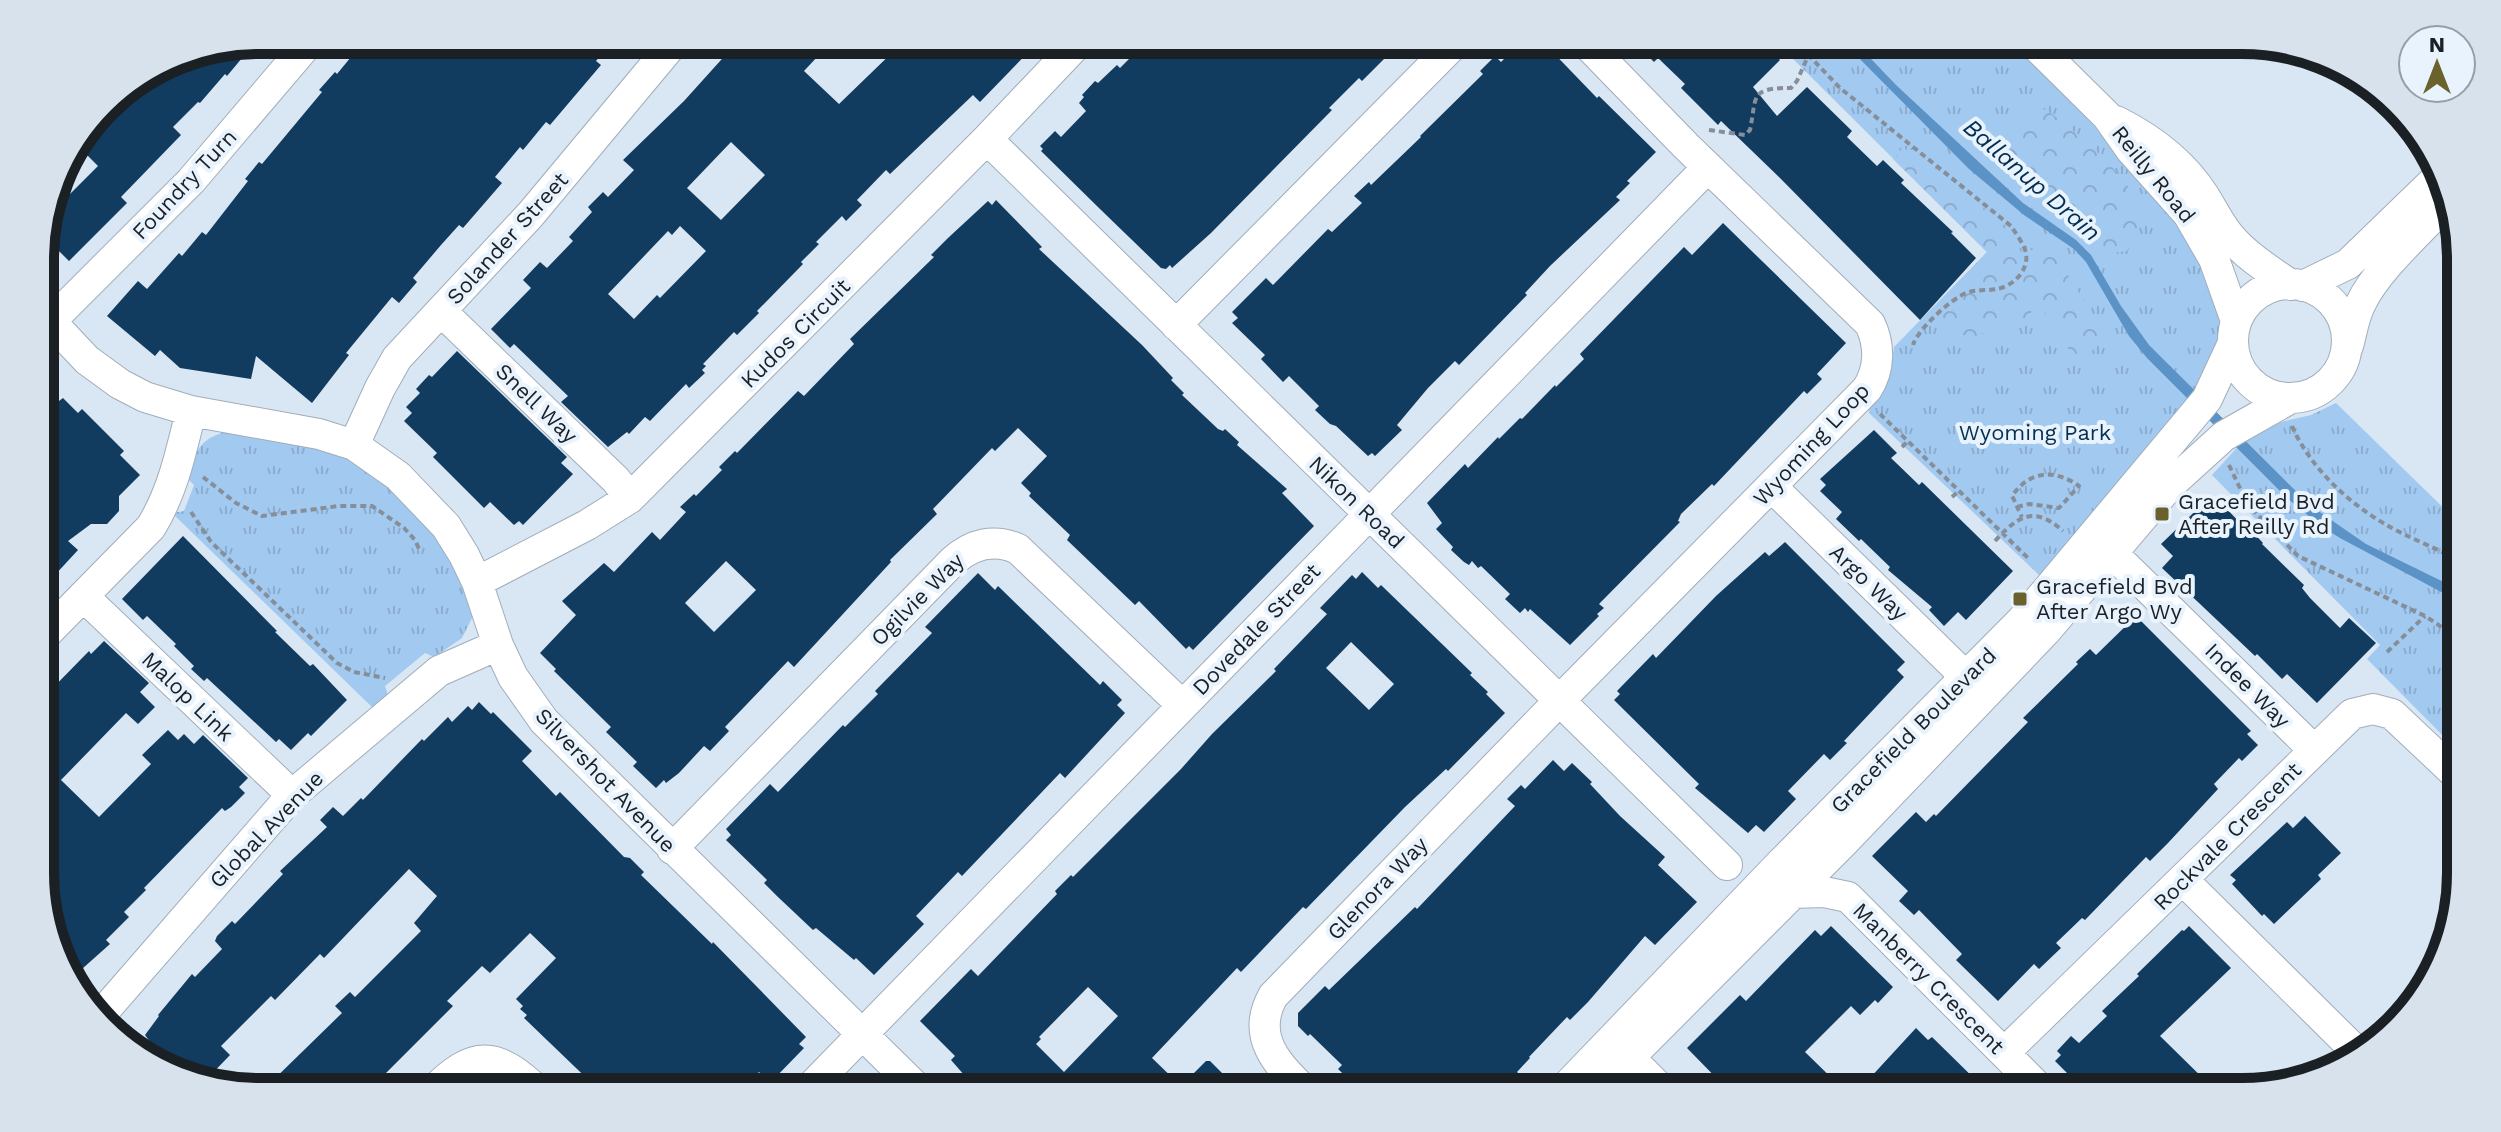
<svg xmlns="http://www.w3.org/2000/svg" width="2501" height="1132" font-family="'Work Sans',sans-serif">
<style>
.grass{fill:url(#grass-tufts)}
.forest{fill:url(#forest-crowns)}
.water{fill:#5c93c6}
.building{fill:#113b5f;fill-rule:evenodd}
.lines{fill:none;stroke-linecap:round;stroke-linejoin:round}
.minor-casing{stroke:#a0adba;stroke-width:32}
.path{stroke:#868f99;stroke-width:4;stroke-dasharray:6 4;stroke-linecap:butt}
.minor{stroke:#fff;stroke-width:30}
.poi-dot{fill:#6b612d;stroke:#e8f3fe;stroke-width:3}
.labels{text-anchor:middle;stroke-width:8;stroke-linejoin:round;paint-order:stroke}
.street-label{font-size:22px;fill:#1b2025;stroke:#e8f3fe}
.park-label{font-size:22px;fill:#053052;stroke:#e8f3fe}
.poi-label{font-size:22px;fill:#1b2025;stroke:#e8f3fe;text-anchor:start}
.water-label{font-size:24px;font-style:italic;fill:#022d4f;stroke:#e8f3fe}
.rim{fill:none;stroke:#1b2025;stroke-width:10}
</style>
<defs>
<pattern id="grass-tufts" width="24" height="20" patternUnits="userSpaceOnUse" patternTransform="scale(2)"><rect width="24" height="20" fill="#a2c9f0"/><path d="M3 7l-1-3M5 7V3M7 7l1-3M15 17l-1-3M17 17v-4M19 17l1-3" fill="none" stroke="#8bacce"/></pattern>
<pattern id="forest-crowns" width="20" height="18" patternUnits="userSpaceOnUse" patternTransform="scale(2)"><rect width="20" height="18" fill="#a2c9f0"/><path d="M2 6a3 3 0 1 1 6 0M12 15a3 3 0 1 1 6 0" fill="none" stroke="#8bacce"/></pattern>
</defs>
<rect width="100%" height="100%" fill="#d9e6f4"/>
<path class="grass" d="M1774,40H2010L2170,203L2202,261L2222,321L2221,345L2214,373L2040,576L1869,413V402L1890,373L1894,347L1987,252Z
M2336,403L2460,524L2461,754L2367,659L2380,645L2212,475L2244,440L2268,425L2311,415Z
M226,432C266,437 309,441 346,457C385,473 434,527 456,563C465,577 468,599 473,616L462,638L434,657L425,653L385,686L388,695L373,708L172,513L184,511L194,485L186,477C195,454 199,438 226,432Z"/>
<path class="forest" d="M2044,109C2074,128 2144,187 2144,224L2139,228L2127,251L2112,253L2073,219L2058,215L2038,196L2006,176C2004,146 2014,120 2044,109Z
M1902,149L1912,150L2010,229L2021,252C2055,242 2062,267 2077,290C2088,305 2096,317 2104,334L2096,347L2086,356C2064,355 2062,337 2056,319L2034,307L2026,321L1996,327L1977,336L1962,335L1947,327L1934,325L1951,290L1987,252L1893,159Z"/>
<path class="water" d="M1841,40H1853L1896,85L2023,203L2076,240L2091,255L2121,306L2149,345L2311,506L2366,544L2460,590V602L2340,538L2322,527L2287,498L2147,358L2129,336L2086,262L2074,249L2024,215L1969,169Z"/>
<path class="building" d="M257,40L227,76L225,74L200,103L198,102L173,127L181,135L121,197L127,203L69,261L57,249L41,265L40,244L58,180L70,194L98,166L76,144L114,95L176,56Z
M365,40H614L596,61L601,65L550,125L546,122L523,150L520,147L495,177L502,183L463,228L459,225L441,245L413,278L417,282L399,303L392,297L346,353L349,355L312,403L256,356L251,379L180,368L160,350L155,356L107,316L138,281L147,289L179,253L182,256L202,232L206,235L248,181L245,179L259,162L262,164L322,92L319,90L335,72L337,74Z
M739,40H833L804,71L839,104L900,45L909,54L922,40H1040L980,102L973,95L890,174L886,170L857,200L862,205L846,221L842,216L816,242L819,244L801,262L803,264L757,311L759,313L737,335L734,332L703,364L706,366L702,370L705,373L689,388L686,384L650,421L645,417L629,434L627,432L608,447L561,402L568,396L514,344L510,348L491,329L531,288L523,280L540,262L547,268L573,241L569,237L592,212L588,207L603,192L608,197L634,170L623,160L684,101ZM731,142L765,175L721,220L687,188ZM680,226L706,251L660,298L657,295L634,319L608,294L668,231L672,235Z
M1148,40H1403L1362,81L1359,78L1329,108L1332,110L1211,233L1172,268L1170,265L1166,269L1161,268L1100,209L1041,151L1043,149L1040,146L1055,131L1061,137L1086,111L1079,103L1084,97L1082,95L1095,81L1098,83L1117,65L1120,68Z
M1523,40H1541L1597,98L1599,96L1656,152L1627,181L1630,183L1616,197L1620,200L1550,266L1525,293L1527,295L1459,365L1455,361L1428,388L1397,425L1402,430L1375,456L1372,453L1368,456L1336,426L1330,424L1315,410L1319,406L1289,376L1283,382L1261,359L1265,355L1232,323L1238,318L1232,312L1266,278L1273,285L1328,229L1332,232L1362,203L1354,196L1369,182L1371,185L1421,137L1420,136L1483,74L1480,71L1495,56L1501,62Z
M1632,40H1761L1780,60L1753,87L1777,116L1807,87L1852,131L1847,137L1877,166L1883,160L1904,180L1901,183L1953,232L1951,233L1976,258L1920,320L1781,179L1721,121L1718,125L1681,88L1685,84L1658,58L1654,62Z
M996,200L1042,247L1039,249L1142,345L1173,378L1171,380L1184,393L1182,395L1218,429L1223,431L1225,429L1239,442L1237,445L1287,489L1282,493L1314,526L1193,650L1189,646L1186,649L1139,601L1135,605L1067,540L1070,535L1029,496L1031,493L1021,483L1047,456L1018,428L995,451L992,448L933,509L937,514L890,560L891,562L794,667L788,661L725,727L729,731L710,751L704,746L679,773L666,783L664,780L656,788L633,766L637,762L606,732L611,727L554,671L556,669L540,653L576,615L562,601L604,563L614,572L652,532L660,540L686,512L680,507L694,494L696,496L722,470L719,467L735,451L737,453L798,391L804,396L854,344L850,339L934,257L931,255L948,238L988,201L992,205ZM726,561L756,590L714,632L685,603Z
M1723,223L1846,343L1817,374L1822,379L1807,394L1804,391L1714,486L1712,484L1681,514L1678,521L1680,522L1599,604L1604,608L1597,614L1599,616L1570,645L1530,609L1528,612L1525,608L1520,613L1505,599L1510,594L1481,566L1478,568L1472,561L1469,565L1464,562L1451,550L1453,547L1436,529L1442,523L1427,503L1465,464L1468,468L1498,437L1499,439L1520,418L1522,419L1555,385L1556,387L1584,359L1580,354L1684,247L1692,255Z
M457,351L567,457L561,463L573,474L523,525L519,521L514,525L490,502L484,508L433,457L437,453L404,421L412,413L406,407L420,393L416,389L429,375L432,377Z
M52,394L59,401L63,398L78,413L82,409L124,451L120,455L140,475L119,496V511L107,524H91L68,541L78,550L41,590V406Z
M1874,430L1897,453L1891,458L1919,485L1922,482L2013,571L1966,620L1958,612L1944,626L1929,610L1932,607L1888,570L1890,567L1861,539L1859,541L1836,519L1842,512L1820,491L1826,485L1820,479Z
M2210,497L2221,509L2224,506L2242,525L2244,523L2263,543L2262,544L2304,585L2302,588L2310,598L2340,628L2349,618L2376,643L2317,703L2287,674L2282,679L2257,654L2255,656L2162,568L2173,556L2161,544Z
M183,536L277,631L275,632L310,666L313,664L347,700L311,736L308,733L291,750L279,739L276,742L207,678L204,681L191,669L194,666L174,646L176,644L147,616L143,620L122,599Z
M1785,542L1905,662L1897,670L1904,677L1844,741L1847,743L1830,760L1824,754L1788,791L1796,799L1764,832L1756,825L1748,833L1695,788L1699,784L1614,700L1620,694L1617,691L1653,654L1656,658L1716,596L1765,552L1769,556Z
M1362,572L1378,588L1381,585L1472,673L1470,675L1488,692L1486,694L1505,713L1448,771L1446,769L1405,807L1306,909L1303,907L1241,972L1237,968L1152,1058L1181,1086L1206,1061H1210L1241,1092H979L951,1060L955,1056L920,1021L971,969L978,976L1057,894L1055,891L1071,875L1073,877L1181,769L1212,734L1276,671L1274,669L1327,614L1320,608L1352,575L1356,579ZM1351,642L1394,684L1369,710L1326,668ZM1088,987L1118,1016L1064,1072L1036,1044L1041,1039L1039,1037Z
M978,573L995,590L998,586L1100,685L1103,681L1122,700L1117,705L1125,713L1065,778L1060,773L962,876L958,872L916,916L924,924L874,975L856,958L854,960L816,928L813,930L778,897L764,883L767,880L726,840L731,835L726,829L770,784L778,792L843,725L845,727L878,694L875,691L932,633L925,627Z
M2136,616L2251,731L2247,734L2258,745L2242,761L2239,758L2214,784L2218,789L2168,843L2150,861L2146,857L2085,920L2082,918L2056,943L2061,948L2039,969L2034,964L1998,1001L1956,960L1962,954L1919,910L1914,915L1899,901L1908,891L1872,856L1916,812L1926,822L1934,814L1936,816L2028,722L2023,718L2078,664L2076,662L2090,649L2096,655Z
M104,641L149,683L140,692L155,707L138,724L126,713L61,780L99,817L151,764L142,755L168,730L178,740L184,734L194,744L203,735L248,778L239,787L245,793L231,807L225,811L222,808L144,888L146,890L124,912L129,917L106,940L110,944L73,977L42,902V882L56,868L42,854V699L89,651L91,654Z
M479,702L491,714L493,712L532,751L522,761L556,796L560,792L624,857L630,858L644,872L641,875L712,944L713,942L806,1037L799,1044L804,1048L770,1083L759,1072L739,1092H601L524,1018L527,1015L520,1009L523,1006L516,999L556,958L530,933L490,973L482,966L447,1001L453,1006L376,1083L385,1092H261L342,1013L335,1006L350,992L355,997L421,931L414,923L437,896L409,869L324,958L320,954L275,1000L271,996L221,1046L230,1055L205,1081L186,1077L153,1046L145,1035L159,1016L158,1015L192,974L195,977L222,949L215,941L217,936L232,921L235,924L283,874L280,871L327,827L320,820L333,807L343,816L361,798L363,800L422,739L424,741L448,717L452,722L468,706L472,710Z
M1553,760L1564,771L1572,763L1592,782L1590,784L1620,816L1665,857L1658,865L1697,902L1655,945L1645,936L1588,1002L1570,1020L1567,1017L1529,1057L1530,1058L1517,1072L1519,1074L1502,1092H1362L1338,1069L1342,1065L1310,1034L1308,1036L1298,1026V1013L1325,986L1329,990L1415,907L1417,909L1515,806L1507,799L1521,785L1525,789Z
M2305,816L2341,853L2318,875L2321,879L2274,924L2264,914L2262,916L2232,884L2236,880L2230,875L2287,822L2293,828Z
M1831,926L1893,987L1878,1003L1875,1000L1860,1015L1851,1006L1805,1052L1846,1092H1730L1687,1048L1740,995L1746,1001L1815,930L1821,936Z
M2189,926L2231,968L2160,1036L2217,1092H2086L2055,1061L2061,1055L2057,1051L2071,1036L2079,1043L2107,1016L2102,1011L2139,976L2137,974L2182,930L2184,931Z
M1916,1028L1928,1040L1932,1037L1988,1092H1857Z"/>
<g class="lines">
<g class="minor-casing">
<path id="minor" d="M2030,40L2107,116L2131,150L2188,214L2214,259L2236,321
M2116,121C2152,139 2183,162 2205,197C2215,213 2222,230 2236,243C2252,260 2272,272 2291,285
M987,139L1727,865
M2233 341a57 57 0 1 1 114 0a57 57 0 1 1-114 0Z
M2303,286L2348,264L2437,178
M41,311L87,360L120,384L145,397L191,411L319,434L354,445L398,476L446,526L464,555L477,582L498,645L513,677L544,721L921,1092
M441,311L616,480L630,498
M51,321L191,181L311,40
M1176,325L1458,40
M2348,346C2352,332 2354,316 2361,303C2377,269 2421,231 2447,202
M354,445L380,388L397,358L531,214L676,40
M1772,487L1967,678
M2112,553L2314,750
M477,582L587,525L630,498L987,139L1081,40
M83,596L292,795
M41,639L151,527C173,491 181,452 191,411
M672,849L953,561C972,544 994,538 1018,549L1182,705
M2183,880L2361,1056
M1791,893L1824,892L1848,897L2043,1092
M99,1017L292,795L439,671L498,645
M2004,1053L2352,714L2373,709L2392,714L2461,779
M1629,1057L1664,1092
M432,1092C474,1049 496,1051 539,1092
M806,1092L1708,167
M1306,1092C1278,1065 1250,1037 1273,996L1560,700L1867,389C1880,369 1880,345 1870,324L1686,146L1583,40
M1561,1092L1780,864L2022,620L2207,399L2233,343
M1595,1092L1845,841L2046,631L2170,485L2224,436L2291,398"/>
</g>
<path class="path" d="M1794,40L1840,88L2011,226C2016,234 2024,244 2026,253C2029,271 2013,286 1997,289C1987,291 1976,289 1966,293C1951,299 1918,329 1913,345
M1709,130L1745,135L1750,130C1757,96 1749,88 1791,88L1797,81L1808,56
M1880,414L2030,560
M2292,426C2310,468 2351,506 2392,528C2414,540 2438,549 2460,561
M1902,447L1908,441
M2229,465L2248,505L2298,556L2425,616L2440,626L2460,647
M203,477L236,503L262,516L339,506H372L404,528L415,540L420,551
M1952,497L1959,491
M2017,507L2029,504L2059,508L2079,486C2055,469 2030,470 2012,496C2016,503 2018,510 2022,517
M191,512L211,542L337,663L354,672L385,678
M1995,541C2018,516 2034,505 2063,531
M2387,652L2425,616"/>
<use href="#minor" class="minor"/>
</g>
<g class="poi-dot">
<rect x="2154" y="506" width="16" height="16" rx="4"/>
<rect x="2012" y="591" width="16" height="16" rx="4"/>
</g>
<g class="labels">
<g class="street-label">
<text transform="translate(2154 174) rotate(51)" y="8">Reilly Road</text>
<text transform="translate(184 184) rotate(-47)" y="8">Foundry Turn</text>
<text transform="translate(507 238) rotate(-48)" y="8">Solander Street</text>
<text transform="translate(795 333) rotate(-45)" y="8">Kudos Circuit</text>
<text transform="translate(537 403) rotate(44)" y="8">Snell Way</text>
<text transform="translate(1811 444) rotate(-47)" y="8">Wyoming Loop</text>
<text transform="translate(1357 502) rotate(44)" y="8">Nikon Road</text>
<text transform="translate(1869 582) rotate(44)" y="8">Argo Way</text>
<text transform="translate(917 599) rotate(-45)" y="8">Ogilvie Way</text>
<text transform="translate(1256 629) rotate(-46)" y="8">Dovedale Street</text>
<text transform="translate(2248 685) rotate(45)" y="8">Indee Way</text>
<text transform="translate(188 696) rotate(44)" y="8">Malop Link</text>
<text transform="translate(1913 730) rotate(-45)" y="8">Gracefield Boulevard</text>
<text transform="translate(606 780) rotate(46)" y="8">Silvershot Avenue</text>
<text transform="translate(266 829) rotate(-46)" y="8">Global Avenue</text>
<text transform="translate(2227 836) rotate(-45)" y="8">Rockvale Crescent</text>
<text transform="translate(1377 888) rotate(-46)" y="8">Glenora Way</text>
<text transform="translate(1929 978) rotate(45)" y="8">Manberry Crescent</text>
</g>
<g class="park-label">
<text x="2035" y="440">Wyoming Park</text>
</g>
<g class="poi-label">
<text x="2178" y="509">Gracefield Bvd<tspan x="2178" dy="25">After Reilly Rd</tspan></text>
<text x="2036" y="594">Gracefield Bvd<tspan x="2036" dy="25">After Argo Wy</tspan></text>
</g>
<g class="water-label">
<text transform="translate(2032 180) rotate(41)" y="8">Ballanup Drain</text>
</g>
</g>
<path d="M0 0H2501V1132H0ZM259 54H2242A205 205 0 0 1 2447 259V873A205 205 0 0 1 2242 1078H259A205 205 0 0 1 54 873V259A205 205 0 0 1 259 54Z" fill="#d8e2ed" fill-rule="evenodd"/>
<path class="rim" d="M259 54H2242A205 205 0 0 1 2447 259V873A205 205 0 0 1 2242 1078H259A205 205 0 0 1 54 873V259A205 205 0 0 1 259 54Z"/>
<g transform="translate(2437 64)"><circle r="38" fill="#e8f3fe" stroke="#969fa7" stroke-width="2"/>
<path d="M0-6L14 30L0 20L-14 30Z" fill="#6b612d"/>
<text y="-12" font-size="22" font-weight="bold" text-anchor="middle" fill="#1b2025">N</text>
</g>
</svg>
